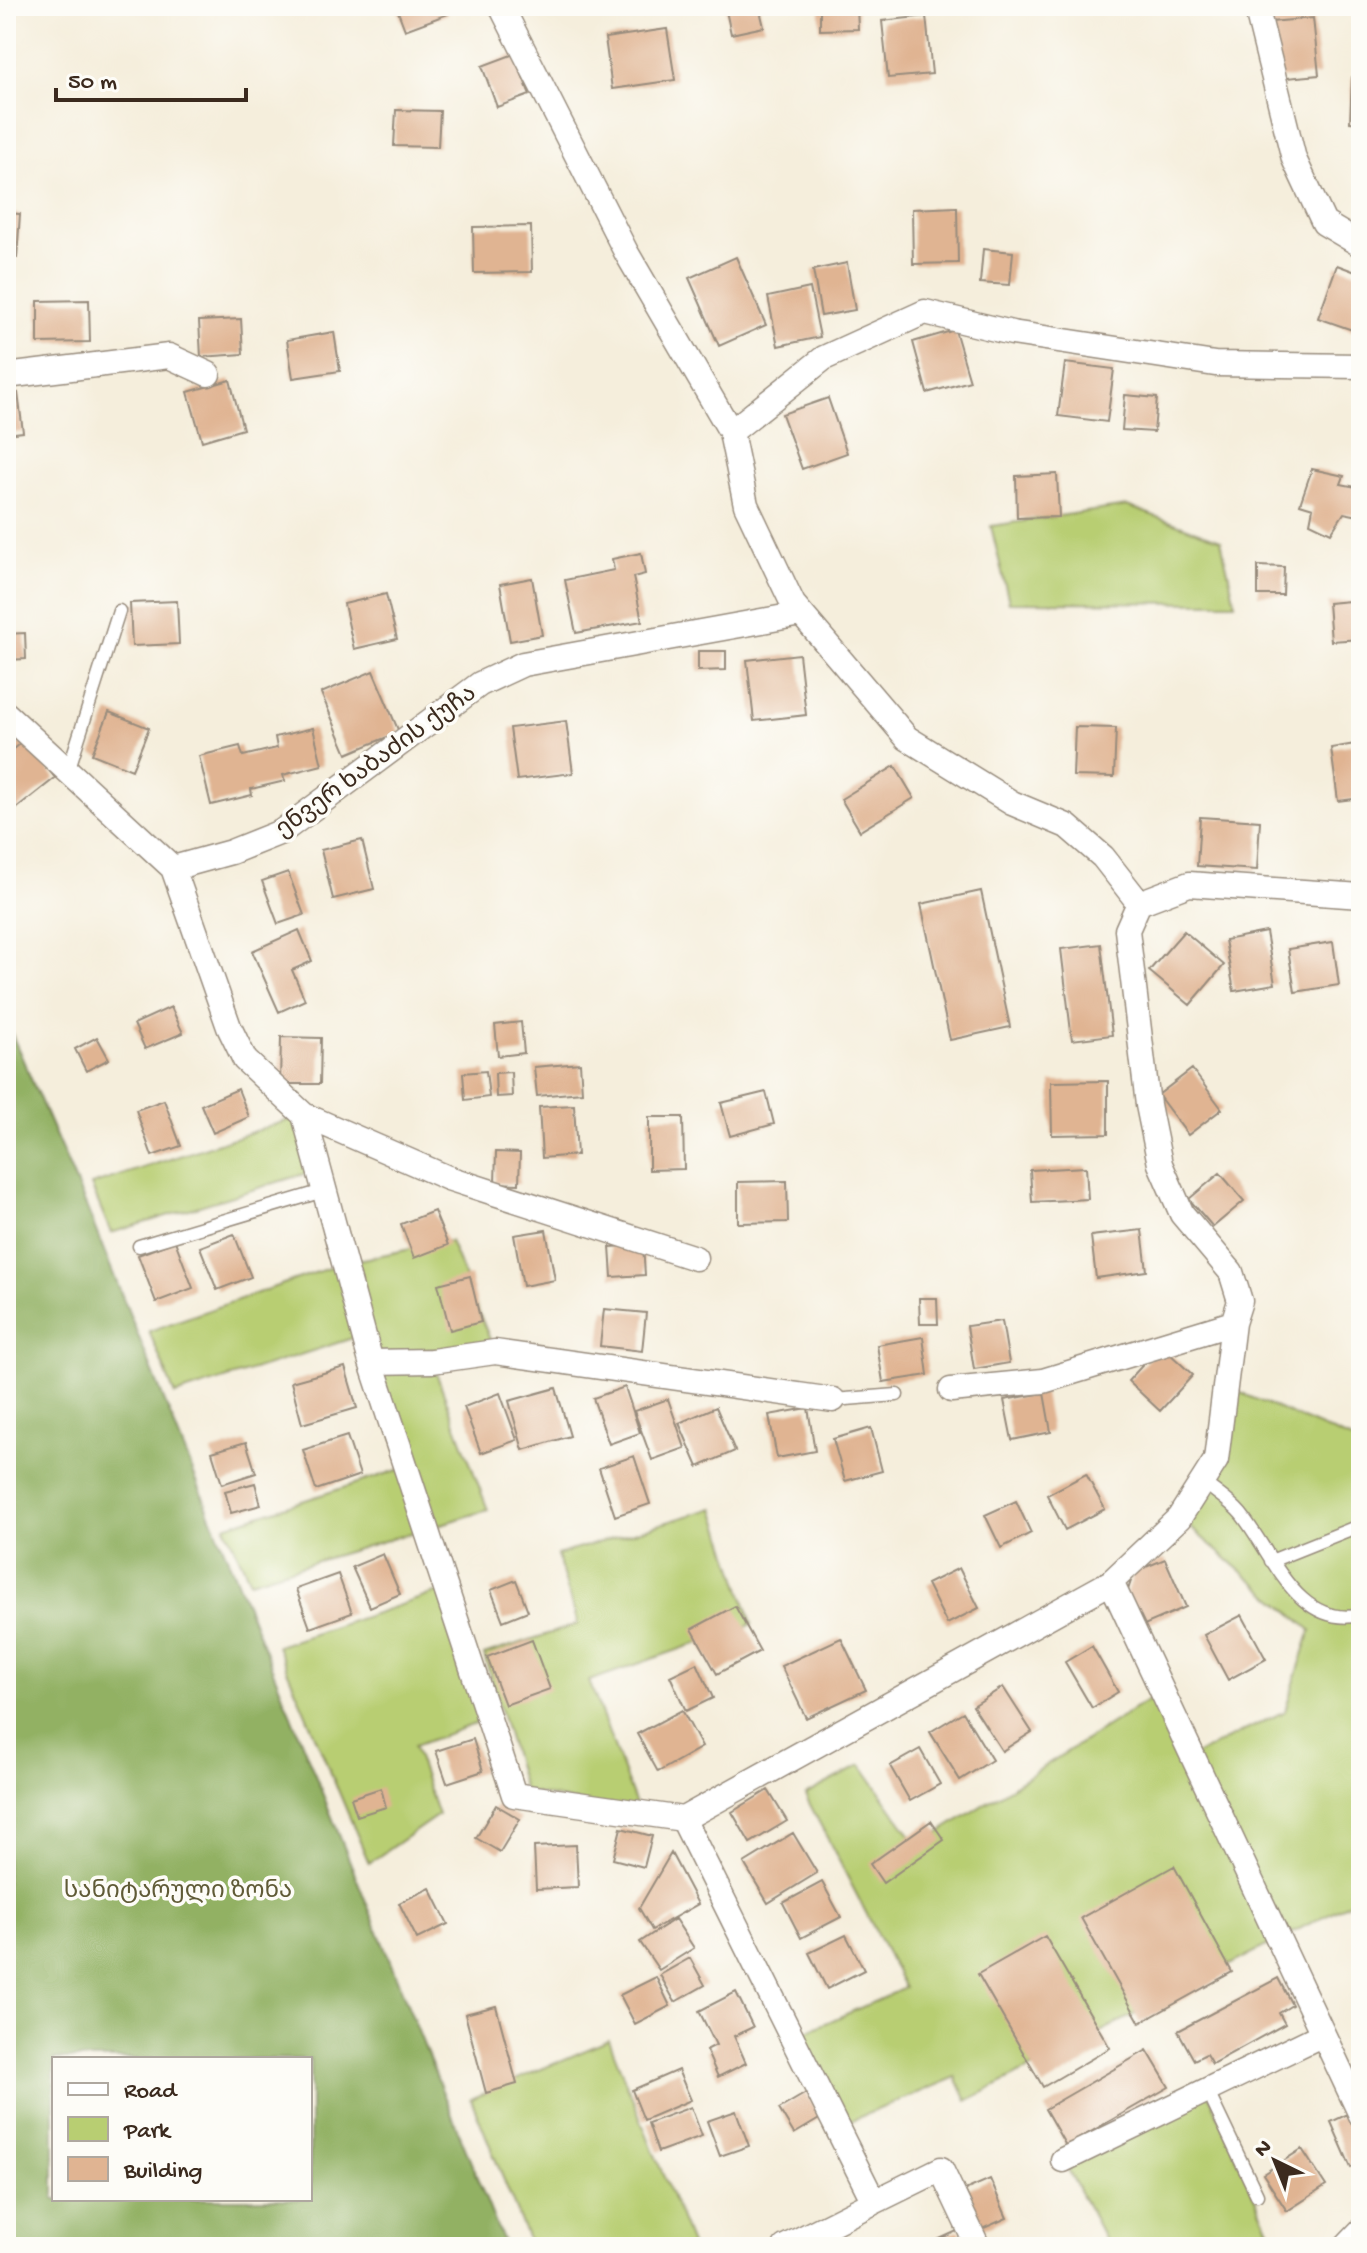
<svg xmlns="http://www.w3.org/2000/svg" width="1367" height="2253" font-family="'Gochi Hand','Noto Sans Georgian',sans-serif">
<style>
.green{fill:#b8ce72;stroke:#7a7c48;stroke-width:2}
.forest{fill:#92b164;stroke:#666e41;stroke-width:2;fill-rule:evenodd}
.building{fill:#e0b492}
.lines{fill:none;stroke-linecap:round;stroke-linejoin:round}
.service-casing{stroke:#988c7d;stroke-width:15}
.minor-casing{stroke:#988c7d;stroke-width:27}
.service{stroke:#fff;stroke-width:12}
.minor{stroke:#fff;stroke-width:24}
.labels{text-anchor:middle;stroke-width:7;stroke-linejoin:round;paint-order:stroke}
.street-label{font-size:24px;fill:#3b2a1e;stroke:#fdfcf7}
.park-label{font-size:24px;fill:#605b37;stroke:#fdfcf7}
</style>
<rect width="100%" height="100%" fill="#fdfcf7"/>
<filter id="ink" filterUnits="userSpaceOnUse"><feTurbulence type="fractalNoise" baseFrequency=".0125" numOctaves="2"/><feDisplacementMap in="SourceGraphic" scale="16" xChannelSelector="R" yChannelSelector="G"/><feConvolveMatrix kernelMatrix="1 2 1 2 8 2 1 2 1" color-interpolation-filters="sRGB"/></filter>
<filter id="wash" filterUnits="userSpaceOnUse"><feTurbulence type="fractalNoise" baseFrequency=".006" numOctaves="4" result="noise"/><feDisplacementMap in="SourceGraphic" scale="32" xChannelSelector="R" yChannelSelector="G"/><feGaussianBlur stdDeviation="1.8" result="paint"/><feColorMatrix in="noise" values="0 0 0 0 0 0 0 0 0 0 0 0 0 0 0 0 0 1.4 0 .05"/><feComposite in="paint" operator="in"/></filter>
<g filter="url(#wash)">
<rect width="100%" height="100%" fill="#f5eedc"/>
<path class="green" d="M1127,506L1221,540L1235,603L1009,602L991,526Z
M304,1115L317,1170L111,1233L91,1185Z
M450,1241L495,1352L432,1362L488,1510L250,1581L225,1526L404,1468L362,1335L175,1395L149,1331L343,1263Z
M1227,1387L1361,1444V1897L967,2101L956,2077L836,2127L792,2038L905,1988L805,1795L861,1765L918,1846L1163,1691L1194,1756L1285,1711L1311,1630L1179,1518L1216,1460Z
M714,1508L752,1624L589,1681L640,1815L524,1791L484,1655L578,1624L557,1555Z
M442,1591L483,1721L414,1746L438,1815L369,1863L277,1646Z
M609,2040L692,2247H531L471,2099Z
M1207,2090L1277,2247H1109L1063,2160Z"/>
<path class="forest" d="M6,1021L86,1206L505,2247H6ZM54,2059H310V2199H54Z"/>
<g id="blocks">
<path class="building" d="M396,6H445L448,14L405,30Z
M725,6H759L764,27L731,34Z
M820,6H857L858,29L820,30Z
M926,16L932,74L888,78L882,21Z
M1313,18L1319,75L1276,79L1271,22Z
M667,29L675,80L612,89L605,38Z
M514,54L530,95L497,107L482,66Z
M1352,77L1361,78V123L1350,122Z
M396,110L440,111L438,147L394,146Z
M957,207L958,263L913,264L912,209Z
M6,213L20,214L17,258L6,257Z
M531,226L532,272L474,273L473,227Z
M983,249L1013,252L1010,285L980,283Z
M736,257L766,325L719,346L689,278Z
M847,263L855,310L821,316L813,270Z
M1337,265L1361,274V333L1318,318Z
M810,288L820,337L778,346L768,297Z
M89,300L90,342L38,343V301Z
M241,319L243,354L201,357L199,321Z
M955,330L970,381L927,393L913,342Z
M334,332L340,371L293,378L287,340Z
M1065,363L1114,369L1107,422L1058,416Z
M230,380L243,429L202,441L188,392Z
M18,393L23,432L6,434V395Z
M1125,395L1157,398L1154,432L1122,430Z
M828,398L847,453L802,469L782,414Z
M1312,469L1344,476L1341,484L1361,488L1359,516L1344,513L1331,533L1310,523L1313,508L1300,504Z
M1057,474L1059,517L1017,518L1016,476Z
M641,553L645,574L633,577L642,621L576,633L565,580L614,570L612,559Z
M1258,566L1284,567L1283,595H1258Z
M532,578L542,635L510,641L500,584Z
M6,586L11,606L6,607Z
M386,594L397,639L354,649L344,604Z
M1361,600V639L1331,641L1328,603Z
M177,601L179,644L132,646L130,603Z
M25,633L26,659L6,660V634Z
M698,651H726V670L698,671Z
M799,654L806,715L754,721L747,660Z
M373,671L399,732L347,754L321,693Z
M109,712L149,728L132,770L92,754Z
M566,721L573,773L517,780L510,728Z
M1075,727L1116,728L1114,777L1073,776Z
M313,728L322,765L283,775L285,781L251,789L252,795L211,805L199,756L240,746L243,756L277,748L275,737Z
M25,739L55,778L6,817V755Z
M1361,743V798L1338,801L1331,748Z
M895,766L914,798L860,831L841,799Z
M1200,817L1260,821L1257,870L1197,866Z
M362,840L374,889L333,899L321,850Z
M288,872L304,915L278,924L262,881Z
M981,891L1010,1027L950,1040L921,904Z
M299,930L312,961L292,970L305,1000L279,1012L252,951Z
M1184,931L1224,965L1190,1005L1149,971Z
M1266,932L1275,984L1234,991L1225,940Z
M1333,942L1339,985L1295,992L1288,949Z
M1101,944L1112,1035L1072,1040L1061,949Z
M171,1007L183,1033L145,1049L134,1024Z
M521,1022L524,1053L498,1056L495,1025Z
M97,1037L109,1059L86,1071L75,1049Z
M281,1037L321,1038L320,1084H280Z
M580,1063L582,1092L537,1096L534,1067Z
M1192,1069L1222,1109L1188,1135L1158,1095Z
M486,1071L489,1097L465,1100L463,1073Z
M511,1072L512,1096L496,1097L495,1073Z
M1108,1081V1134L1052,1135L1051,1082Z
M238,1089L249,1117L213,1133L201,1105Z
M766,1092L774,1124L730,1136L721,1103Z
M164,1100L181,1146L152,1156L136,1110Z
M574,1105L577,1155L542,1158L539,1107Z
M649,1117H683L684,1169L649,1170Z
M496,1152L520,1153L519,1184L495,1183Z
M1086,1167L1088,1199L1032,1202L1030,1170Z
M1220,1173L1244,1201L1213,1227L1189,1199Z
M787,1181L788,1222L738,1223V1182Z
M434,1211L448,1245L414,1258L401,1224Z
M546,1230L555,1280L523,1286L514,1235Z
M1142,1230L1147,1271L1096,1278L1091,1236Z
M234,1234L251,1277L217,1290L200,1247Z
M175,1241L193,1288L156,1302L138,1255Z
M643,1245L645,1275L612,1277L610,1247Z
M470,1276L481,1322L450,1330L438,1284Z
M919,1298H937L938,1324H920Z
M604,1309L646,1313L642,1351L600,1346Z
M1002,1321L1009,1363L974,1369L967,1326Z
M923,1337L928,1375L883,1382L877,1345Z
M1170,1354L1193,1375L1160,1411L1128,1381L1150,1357Z
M345,1367L357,1408L302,1424L291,1382Z
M625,1387L640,1433L609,1444L593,1398Z
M556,1388L570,1436L523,1450L509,1401Z
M500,1393L517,1440L481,1453L464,1407Z
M1044,1393L1051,1432L1012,1440L1004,1400Z
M668,1399L685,1448L652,1460L634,1411Z
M716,1407L735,1451L698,1467L679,1423Z
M808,1408L815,1451L777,1458L769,1415Z
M871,1428L882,1471L845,1481L833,1439Z
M347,1436L360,1475L316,1490L303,1450Z
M246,1442L256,1473L222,1484L212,1452Z
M634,1456L650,1504L615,1516L599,1468Z
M1086,1474L1105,1509L1065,1530L1047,1495Z
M255,1483L261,1505L231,1513L225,1491Z
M1016,1501L1031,1533L1001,1548L985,1515Z
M383,1554L400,1594L370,1607L352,1567Z
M1165,1559L1186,1607L1142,1626L1127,1593L1134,1572Z
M959,1568L979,1608L947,1624L927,1584Z
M338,1574L352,1613L310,1628L296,1589Z
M516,1580L528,1611L503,1621L491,1590Z
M735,1606L760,1651L717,1674L692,1629Z
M1242,1615L1266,1659L1228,1680L1204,1635Z
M841,1638L866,1690L806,1718L781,1666Z
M532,1640L550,1689L505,1705L487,1657Z
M1092,1646L1118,1692L1092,1708L1065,1662Z
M697,1663L713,1698L686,1711L670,1676Z
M1003,1687L1032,1732L1002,1751L973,1706Z
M682,1710L702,1747L658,1772L637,1734Z
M963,1712L992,1760L960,1780L930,1732Z
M473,1739L483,1771L447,1783L436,1751Z
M920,1749L940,1784L910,1801L890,1766Z
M381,1788L386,1807L357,1816L351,1798Z
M768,1790L787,1821L750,1843L732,1812Z
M496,1805L520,1819L500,1852L476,1838Z
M931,1821L944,1840L883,1883L870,1864Z
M621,1828L652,1836L644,1867L613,1859Z
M793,1833L817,1873L768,1903L744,1863Z
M576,1845L578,1887L536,1889L534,1847Z
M671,1853L698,1904L652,1930L639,1908Z
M1174,1866L1232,1972L1140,2023L1081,1918Z
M822,1882L841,1917L801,1938L783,1903Z
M430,1888L448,1924L417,1939L399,1903Z
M675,1919L694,1948L659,1970L640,1942Z
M846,1935L864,1970L827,1989L809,1953Z
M1045,1936L1110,2048L1043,2087L978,1974Z
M690,1958L705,1985L675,2002L660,1975Z
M656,1977L670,2006L635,2024L620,1995Z
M1278,1978L1292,2005L1279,2013L1285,2024L1212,2064L1206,2054L1194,2060L1178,2031Z
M736,1992L753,2027L734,2036L746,2063L718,2077L706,2050L716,2045L699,2011Z
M496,2006L517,2084L486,2093L465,2014Z
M1147,2050L1169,2087L1066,2146L1045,2109Z
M678,2070L691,2100L644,2120L632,2090Z
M806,2093L821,2118L794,2134L779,2109Z
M691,2107L702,2136L658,2152L648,2123Z
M736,2111L749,2146L720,2156L707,2121Z
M1354,2111L1361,2127V2163L1351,2168L1331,2122Z
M1302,2149L1326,2186L1287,2211L1263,2174Z
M990,2179L1007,2218L982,2229L965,2190Z
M959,2230L966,2247H922Z"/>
</g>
</g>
<g filter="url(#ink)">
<use href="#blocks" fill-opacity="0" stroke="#988c7d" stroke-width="2"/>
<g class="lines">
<g class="service-casing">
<path id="service" d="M68,771L119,611
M139,1246L323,1191
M833,1400L897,1395
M1203,1482C1215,1492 1231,1502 1241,1514C1273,1554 1297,1629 1361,1615
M1271,1561L1361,1525
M1207,2090L1257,2195
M1337,2247L1361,2222"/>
</g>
<g class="minor-casing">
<path id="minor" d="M501,6L626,252L731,432L746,505L793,604L907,738L1012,803L1067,826L1103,857L1139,903
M1256,6L1294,159L1324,223L1361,245
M6,376L169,356L208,374
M731,432L824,358L925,312L1012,333L1215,364L1361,366
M6,714L173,868L231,852L281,832L480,684L523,664L801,614
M173,868L229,1027L245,1060L304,1115L448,1178L695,1258
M1139,903L1189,884L1361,896
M304,1115L371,1362L432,1361L495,1352L833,1400
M371,1362L514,1795L683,1819L1111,1582L1179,1518L1216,1460L1233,1323L1240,1301L1231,1272L1182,1214L1160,1164L1148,1105L1127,930L1139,903
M951,1390L1043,1381L1233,1323
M1111,1582L1361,2115
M683,1819L874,2202L941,2169L978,2247
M1063,2160L1323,2034
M785,2247L874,2202"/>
</g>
<use href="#service" class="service"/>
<use href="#minor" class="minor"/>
</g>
</g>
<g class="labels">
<g class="street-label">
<text transform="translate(375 760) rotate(-36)" y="8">ენვერ ხაბაძის ქუჩა</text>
</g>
<g class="park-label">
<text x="178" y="1897">სანიტარული ზონა</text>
</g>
</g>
<rect width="1367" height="2253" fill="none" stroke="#fdfcf7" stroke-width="32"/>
<rect x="52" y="2057" width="260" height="144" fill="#fdfcf7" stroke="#afa8a0" stroke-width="2"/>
<rect x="68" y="2083" width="40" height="12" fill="#ffffff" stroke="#afa8a0" stroke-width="2"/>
<text x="124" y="2097" font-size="24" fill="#3b2a1e">Road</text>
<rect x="68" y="2117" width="40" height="24" fill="#b8ce72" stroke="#afa8a0" stroke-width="2"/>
<text x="124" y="2137" font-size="24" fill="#3b2a1e">Park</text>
<rect x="68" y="2157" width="40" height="24" fill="#e0b492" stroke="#afa8a0" stroke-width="2"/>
<text x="124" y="2177" font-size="24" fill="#3b2a1e">Building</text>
<g transform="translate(1275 2161) rotate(317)" stroke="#fdfcf7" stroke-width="6" paint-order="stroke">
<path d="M0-6L14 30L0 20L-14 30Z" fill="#3b2a1e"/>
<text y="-12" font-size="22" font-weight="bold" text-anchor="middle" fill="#3b2a1e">N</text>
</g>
<path d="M56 88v12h190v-12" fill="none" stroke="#3b2a1e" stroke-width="4"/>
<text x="68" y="88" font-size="24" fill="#3b2a1e" stroke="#fdfcf7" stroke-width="6" paint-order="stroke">50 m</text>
</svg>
